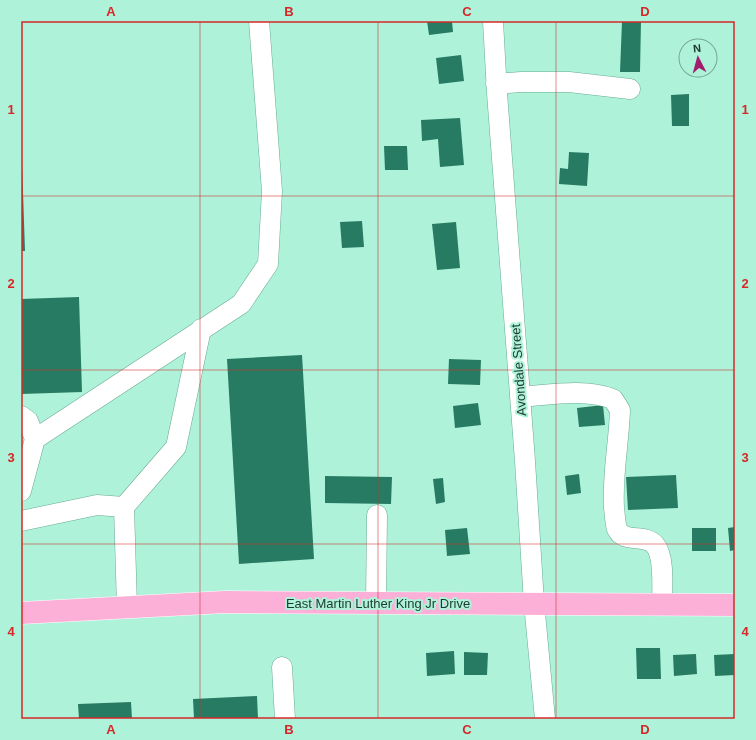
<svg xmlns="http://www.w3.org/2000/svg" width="756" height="740" font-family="Helvetica,sans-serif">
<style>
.building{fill:#277b62}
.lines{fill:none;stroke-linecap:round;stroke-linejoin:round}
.minor-casing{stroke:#69ab94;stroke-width:21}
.major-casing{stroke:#fff;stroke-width:23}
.minor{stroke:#fff;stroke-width:20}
.major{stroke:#fdb0d7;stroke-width:22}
.grid{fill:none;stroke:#d62828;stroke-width:1;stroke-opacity:0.55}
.labels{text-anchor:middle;stroke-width:4;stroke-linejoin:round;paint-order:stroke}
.street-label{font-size:13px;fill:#1d392f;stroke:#aef2d9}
.neatline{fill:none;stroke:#d62828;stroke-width:1.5}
.grid-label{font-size:13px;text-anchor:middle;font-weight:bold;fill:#d62828}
</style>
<rect width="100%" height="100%" fill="#aef2d9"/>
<path class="building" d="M427,21H452L453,32L429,35Z
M622,21H641L640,72H620Z
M461,55L464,81L439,84L436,58Z
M689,94V126H672L671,95Z
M460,118L464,165L440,167L438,139L422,141L421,120Z
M384,146H407L408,170H385Z
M569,152L589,153L587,186L559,184L560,168L568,169Z
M21,163H22L25,251H21Z
M362,221L364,247L342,248L340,222Z
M456,222L460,268L437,270L432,224Z
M79,297L82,392L21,394V299Z
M302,355L314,559L239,564L227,359Z
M449,359L481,360L480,385L448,384Z
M478,403L481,425L455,428L453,406Z
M603,405L605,425L579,427L577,408Z
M579,474L581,493L567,495L565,476Z
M676,475L678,508L628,510L626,477Z
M325,476L392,477L391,504L325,503Z
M443,478L445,502L436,504L433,479Z
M735,527V550L730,551L728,528Z
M467,528L470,554L447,556L445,530Z
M692,528H716V551H692Z
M636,648H660L661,679H637Z
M454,651L455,674L427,676L426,653Z
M464,652L488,653L487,675H464Z
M696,654L697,674L674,676L673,655Z
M735,654V675L715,676L714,655Z
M257,696L258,719H194L193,699Z
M131,702L132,719H79L78,704Z"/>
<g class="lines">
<g class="minor-casing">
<path id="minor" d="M493,21L497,93L525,461L534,603L545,719
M496,84L521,82H569L630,89
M520,397C550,395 584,388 613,399L620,410C619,443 612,475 614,508C615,515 615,523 617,529C624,544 645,533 655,545C665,557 662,589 662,604
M21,416L28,421L35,439L21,491
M35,439L241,304L268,264L272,191L259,21
M21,521L97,505L124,507
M376,603L377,515
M127,607L124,507L176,447L201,329
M282,667L285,719"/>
</g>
<g class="major-casing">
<path id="major" d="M21,613L225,602L735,605"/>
</g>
<use href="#minor" class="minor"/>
<use href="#major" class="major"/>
</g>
<path class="grid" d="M200,21V719M378,21V719M556,21V719M21,196H735M21,370H735M21,544H735"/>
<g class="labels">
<g class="street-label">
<text transform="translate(518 370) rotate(-94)" y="5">Avondale Street</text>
<text x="378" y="608">East Martin Luther King Jr Drive</text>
</g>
</g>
<rect width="756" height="740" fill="none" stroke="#aef2d9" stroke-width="44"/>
<g transform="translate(698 58) rotate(354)"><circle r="19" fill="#aef2d9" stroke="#74a895"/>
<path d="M0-3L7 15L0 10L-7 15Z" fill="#a21e6c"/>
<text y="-6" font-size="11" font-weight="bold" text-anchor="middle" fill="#1d392f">N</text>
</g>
<rect x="22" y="22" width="712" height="696" class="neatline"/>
<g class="grid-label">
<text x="111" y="16">A</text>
<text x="289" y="16">B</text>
<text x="467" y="16">C</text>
<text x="645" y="16">D</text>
<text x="11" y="114">1</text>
<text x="745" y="114">1</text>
<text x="11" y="288">2</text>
<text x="745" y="288">2</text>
<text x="11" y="462">3</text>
<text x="745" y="462">3</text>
<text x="11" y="636">4</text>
<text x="745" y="636">4</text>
<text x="111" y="734">A</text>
<text x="289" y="734">B</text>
<text x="467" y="734">C</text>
<text x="645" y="734">D</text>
</g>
</svg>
